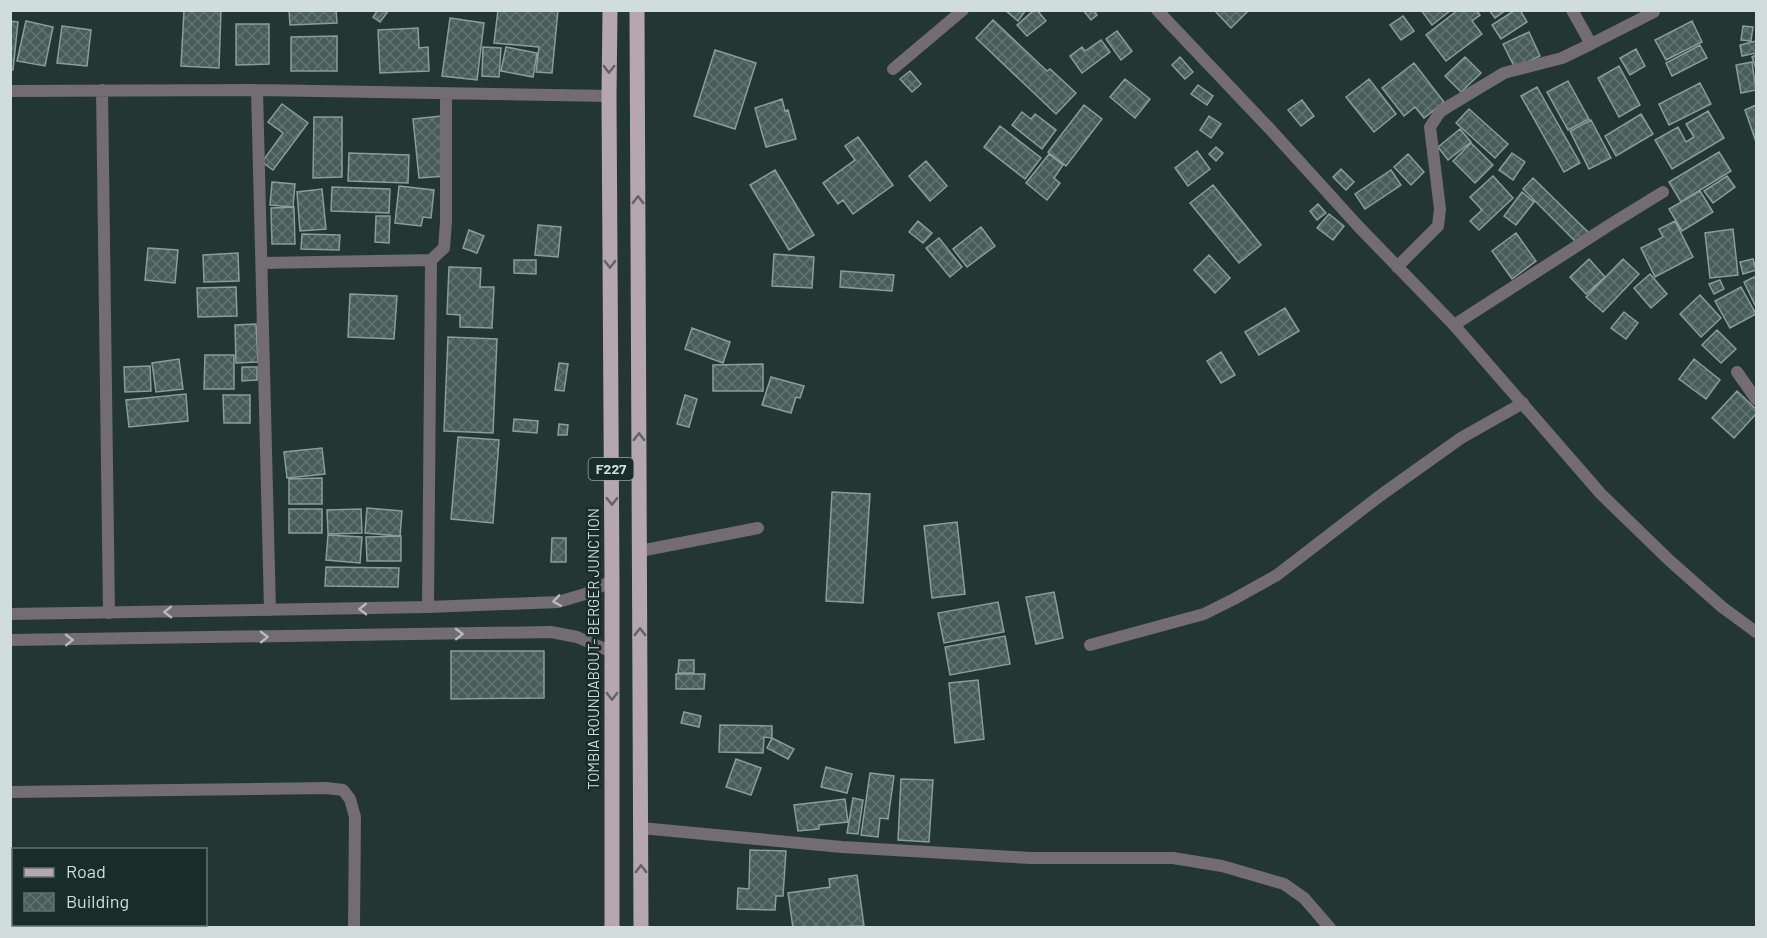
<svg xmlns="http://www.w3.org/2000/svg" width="1767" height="938" font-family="Barlow,sans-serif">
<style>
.building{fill:url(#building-cross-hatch);stroke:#899e98;stroke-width:1.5}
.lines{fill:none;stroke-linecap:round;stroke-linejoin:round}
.minor{stroke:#736c71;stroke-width:12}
.tertiary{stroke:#736c71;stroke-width:12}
.primary{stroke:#b5a6b0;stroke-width:15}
.oneway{stroke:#5f6365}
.oneway2{stroke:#b5bbba}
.labels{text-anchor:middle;stroke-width:5;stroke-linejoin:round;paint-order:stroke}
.shield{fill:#192c27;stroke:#9aa8a4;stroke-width:1.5}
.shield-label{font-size:14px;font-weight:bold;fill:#d1ddda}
.street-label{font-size:15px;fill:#d1ddda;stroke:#192c27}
</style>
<defs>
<pattern id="building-cross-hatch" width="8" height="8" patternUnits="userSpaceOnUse" patternTransform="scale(1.5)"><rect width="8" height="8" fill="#495d58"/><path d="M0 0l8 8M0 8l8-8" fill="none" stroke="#62746f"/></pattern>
</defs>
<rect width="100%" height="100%" fill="#233631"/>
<path class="building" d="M184,10H221L219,68L181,66Z
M289,10H336L337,23L290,25Z
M378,10H389L380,22L373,17Z
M498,10H558L552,73L536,72L539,47L494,43Z
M1005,10H1026L1018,21Z
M1034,10H1037L1046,21L1027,36L1017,25Z
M1083,10H1094L1097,15L1091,20Z
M1214,10H1249L1231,28Z
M1421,10H1451L1432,25Z
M1458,10H1476L1480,15L1472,21L1482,34L1446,61L1426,35Z
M1489,10H1504L1505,11L1495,18Z
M1515,10H1520L1527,22L1501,39L1492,25Z
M1403,16L1414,31L1401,40L1390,25Z
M450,18L484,23L477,80L442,76Z
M993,20L1047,71L1050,69L1076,93L1056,114L976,38Z
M10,21L18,22L13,70H10Z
M26,21L53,27L45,66L17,61Z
M1692,21L1702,42L1666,60L1655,40Z
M236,24H269V64L236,65Z
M62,26L91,30L87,66L57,63Z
M1743,26L1753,27L1751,41L1741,40Z
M418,28L419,48L428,47L429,71L380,73L378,30Z
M1117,31L1132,51L1121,60L1106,39Z
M1529,32L1540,56L1515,68L1503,44Z
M337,36V71H291V37Z
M1101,40L1110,52L1082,73L1070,56L1082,47L1085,51Z
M1756,41V53L1742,56L1740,45Z
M1700,45L1707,58L1672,76L1666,63Z
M483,47L501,48L499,77L482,76Z
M506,47L537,53L533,77L501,71Z
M1636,49L1645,66L1630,75L1620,58Z
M715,50L756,63L735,129L694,116Z
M1756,55V69L1752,57Z
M1180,57L1193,72L1185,79L1172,65Z
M1465,57L1481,73L1461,92L1445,76Z
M1752,62L1756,90L1741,93L1736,65Z
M1414,63L1444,102L1424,118L1415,107L1404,116L1382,88Z
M1619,66L1640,105L1619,117L1598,78Z
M910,71L921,84L912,92L900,79Z
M1125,79L1150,99L1135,118L1110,97Z
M1369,79L1396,114L1374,132L1346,97Z
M1568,81L1589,119L1568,130L1547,92Z
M1700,83L1711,104L1669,125L1659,104Z
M1198,85L1213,96L1207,105L1191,94Z
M1537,87L1580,163L1564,172L1521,96Z
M782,99L785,111L788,110L796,139L766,147L755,108Z
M1302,100L1314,116L1301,126L1288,110Z
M282,104L308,123L273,170L262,162L283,133L268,122Z
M1084,105L1102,119L1066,166L1048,152Z
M1756,105V142L1745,110Z
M1469,109L1508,144L1495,158L1456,123Z
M1708,111L1724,138L1672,169L1655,140L1678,127L1686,142L1694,137L1686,124Z
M1022,112L1031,119L1035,114L1056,130L1042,149L1012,125Z
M1641,114L1653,134L1616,156L1605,136Z
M441,116L446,176L419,178L413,119Z
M1209,116L1221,124L1211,138L1200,130Z
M314,117H342V177L313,178Z
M1591,120L1611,158L1589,169L1570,131Z
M1000,126L1041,158L1025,179L984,147Z
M1460,129L1471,142L1448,160L1438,147Z
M858,137L893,185L853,214L843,200L838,204L823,183L855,160L845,146Z
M1471,143L1493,165L1475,183L1453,161Z
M1216,147L1223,153L1216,161L1209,154Z
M1197,151L1210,169L1188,186L1175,168Z
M1719,152L1731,171L1681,202L1669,182Z
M349,153L409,155L408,183L348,181Z
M1512,153L1525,162L1513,180L1499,170Z
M1049,154L1063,165L1054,178L1060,183L1047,200L1026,183Z
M1408,154L1424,172L1411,185L1394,167Z
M926,161L947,186L930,201L909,176Z
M1341,169L1354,182L1346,190L1333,177Z
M775,170L814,235L789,250L750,185Z
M1391,170L1401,185L1365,209L1355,194Z
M1493,176L1513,198L1479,230L1470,221L1482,210L1470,197Z
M1727,176L1735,187L1713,203L1704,191Z
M1533,178L1588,232L1577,243L1523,189Z
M272,182L295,184L293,207L270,205Z
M1213,185L1261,245L1239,263L1190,203Z
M399,186L434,190L431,218L423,217L421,226L395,223Z
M332,187L390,189L389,213L331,211Z
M322,189L326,229L300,231L297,192Z
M1700,191L1713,212L1682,231L1669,209Z
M1522,192L1534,202L1516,225L1504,216Z
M1318,204L1326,213L1317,220L1310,211Z
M294,207L295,244H272L271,208Z
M1329,214L1344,226L1333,240L1317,228Z
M376,216H390L389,243L375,242Z
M918,221L932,233L923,243L909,232Z
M1675,221L1693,257L1655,277L1641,248L1663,237L1659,229Z
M538,225L561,227L558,257L535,255Z
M981,227L995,246L967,267L953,249Z
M1733,229L1738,275L1710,278L1705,233Z
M469,230L484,236L477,253L463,248Z
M1516,233L1536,261L1512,279L1492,251Z
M302,234L340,235L339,250L301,249Z
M939,238L962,267L950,277L926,248Z
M148,248L178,250L175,283L145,280Z
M238,253L239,281L204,282L203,255Z
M774,254L814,257L812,288L772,286Z
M1209,255L1230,278L1215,293L1194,270Z
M1589,259L1605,277L1586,294L1570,277Z
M1623,259L1639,274L1603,312L1586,297Z
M1753,259L1756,270L1743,274L1740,262Z
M514,260H536V274L514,273Z
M449,267L481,268L480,287H494L492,328L460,327V315L447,314Z
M841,271L894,275L892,291L840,287Z
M1650,274L1667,294L1651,308L1634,288Z
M1756,276V307L1744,282Z
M1720,280L1724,289L1714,294L1709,284Z
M236,287L237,316L198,317L197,288Z
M1741,287L1756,314L1730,328L1715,301Z
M350,294L397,296L394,339L348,337Z
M1700,295L1721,318L1701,337L1680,314Z
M1285,308L1299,331L1259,355L1245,332Z
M1624,312L1638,323L1626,339L1611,328Z
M256,324L258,362L236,363L235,325Z
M692,328L730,342L723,363L685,349Z
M1717,330L1736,349L1721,363L1702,345Z
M448,337L497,339L493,433L444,431Z
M1221,352L1235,375L1221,383L1207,361Z
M205,355H234V389H204Z
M179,359L183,389L156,392L152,363Z
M1694,359L1720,380L1706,399L1679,379Z
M559,363L568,364L564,391L555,390Z
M763,364V391H713V365Z
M150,366L151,391L125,392L124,367Z
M242,367H257V380L242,381Z
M771,377L804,386L800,398L796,397L791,413L762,405Z
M1737,391L1756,409V414L1734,438L1712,418Z
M186,394L188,421L129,427L126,400Z
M223,395H250V423H224Z
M685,395L697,399L689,427L677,424Z
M514,419L538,421L537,433L513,431Z
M559,424L568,425L567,435H558Z
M458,437L499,440L493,523L451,519Z
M322,448L325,474L287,478L284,452Z
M322,478V504H289V479Z
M832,492L870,494L863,603L826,601Z
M367,508L402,511L400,536L365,533Z
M289,509H322V533H289Z
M361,509L362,533L328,534L327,510Z
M957,522L965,594L932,598L924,526Z
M328,535L362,537L360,563L326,560Z
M401,536V561H367L366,537Z
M552,538H566V562H551Z
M326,567L399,568L398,587L325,586Z
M1054,592L1063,638L1036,644L1026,597Z
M998,602L1004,632L944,643L938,613Z
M1005,636L1010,664L950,675L945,647Z
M451,651H544V698L451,699Z
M679,660H694V673H678Z
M676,674H705L704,689H676Z
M978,680L984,739L955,743L949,683Z
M684,712L701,716L699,727L681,723Z
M720,725L772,726V738L764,737L763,753L719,752Z
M772,738L794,749L788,759L767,748Z
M736,759L761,768L751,795L726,787Z
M826,767L852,774L847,793L821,787Z
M870,773L894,776L888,819L880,818L878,837L861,835Z
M901,779L933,780L929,842L898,840Z
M853,798L863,800L858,834L847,833Z
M845,799L848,822L819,825V829L798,831L794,805Z
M750,850L786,851L783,896H776L775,910L737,909L738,888L749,889Z
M857,875L864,926L793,928L788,893L830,887L829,879Z"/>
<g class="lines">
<path class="minor" d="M1591,44L1654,12
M893,69L963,10
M102,90L109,613
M257,90L270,610
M10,91L257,90L609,96
M262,263L431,260L444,248L446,222V94
M1397,267L1438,226L1440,209L1430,127L1440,112L1449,106L1504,73L1562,58L1591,44L1572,10
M1454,325L1611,224L1663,192
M1737,372L1756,399
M640,551L758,528
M428,607L431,260
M1090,645L1204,614L1234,599L1277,575L1381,495L1461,438L1523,403
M10,792L326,788L343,790L350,799L355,817L354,928
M641,828L842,847L1031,858H1173L1222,866L1284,884L1304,898L1330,928"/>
<path class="tertiary" d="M1157,10L1270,129L1358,226L1454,325L1601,494L1669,560L1722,607L1756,632
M10,614L428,607L558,602L585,594L612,581
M10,640L551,632L577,637L612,652"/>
<path class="primary" d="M610,10L609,96L612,581V928
M637,10L641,928"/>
</g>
<defs><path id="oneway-chevron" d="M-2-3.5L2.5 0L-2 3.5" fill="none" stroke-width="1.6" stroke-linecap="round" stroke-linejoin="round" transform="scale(1.5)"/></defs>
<g class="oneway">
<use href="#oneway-chevron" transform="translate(609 69) rotate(91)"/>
<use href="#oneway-chevron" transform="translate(638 200) rotate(-90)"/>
<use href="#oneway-chevron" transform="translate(610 264) rotate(90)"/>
<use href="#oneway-chevron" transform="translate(639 437) rotate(-90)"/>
<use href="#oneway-chevron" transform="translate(612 501) rotate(90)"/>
<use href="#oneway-chevron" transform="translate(640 632) rotate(-90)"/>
<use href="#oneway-chevron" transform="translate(612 696) rotate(90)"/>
<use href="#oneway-chevron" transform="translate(641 869) rotate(-90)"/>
</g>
<g class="oneway2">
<use href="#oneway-chevron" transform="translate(557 601) rotate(171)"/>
<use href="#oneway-chevron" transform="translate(363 609) rotate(179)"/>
<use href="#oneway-chevron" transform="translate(168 612) rotate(179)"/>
<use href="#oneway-chevron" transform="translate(459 634) rotate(-1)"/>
<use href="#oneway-chevron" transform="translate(264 637) rotate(-1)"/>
<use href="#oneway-chevron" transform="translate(69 640) rotate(-1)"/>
</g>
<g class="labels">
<rect class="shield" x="588.5" y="458" width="45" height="22" rx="4.5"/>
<g class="shield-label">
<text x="611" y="474">F227</text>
</g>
<g class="street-label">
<text transform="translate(594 649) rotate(-90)" y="5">TOMBIA ROUNDABOUT- BERGER JUNCTION</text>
</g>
</g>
<rect width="1767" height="938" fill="none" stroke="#d1ddda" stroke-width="24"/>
<rect x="12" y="848" width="195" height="78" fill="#192c27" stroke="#63736f" stroke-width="1.5"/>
<rect x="24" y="868" width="30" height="9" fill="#b5a6b0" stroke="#63736f" stroke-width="1.5"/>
<text x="66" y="878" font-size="18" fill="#d1ddda">Road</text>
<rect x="24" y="893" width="30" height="18" fill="url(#building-cross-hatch)" stroke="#63736f" stroke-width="1.5"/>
<text x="66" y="908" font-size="18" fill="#d1ddda">Building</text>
</svg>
